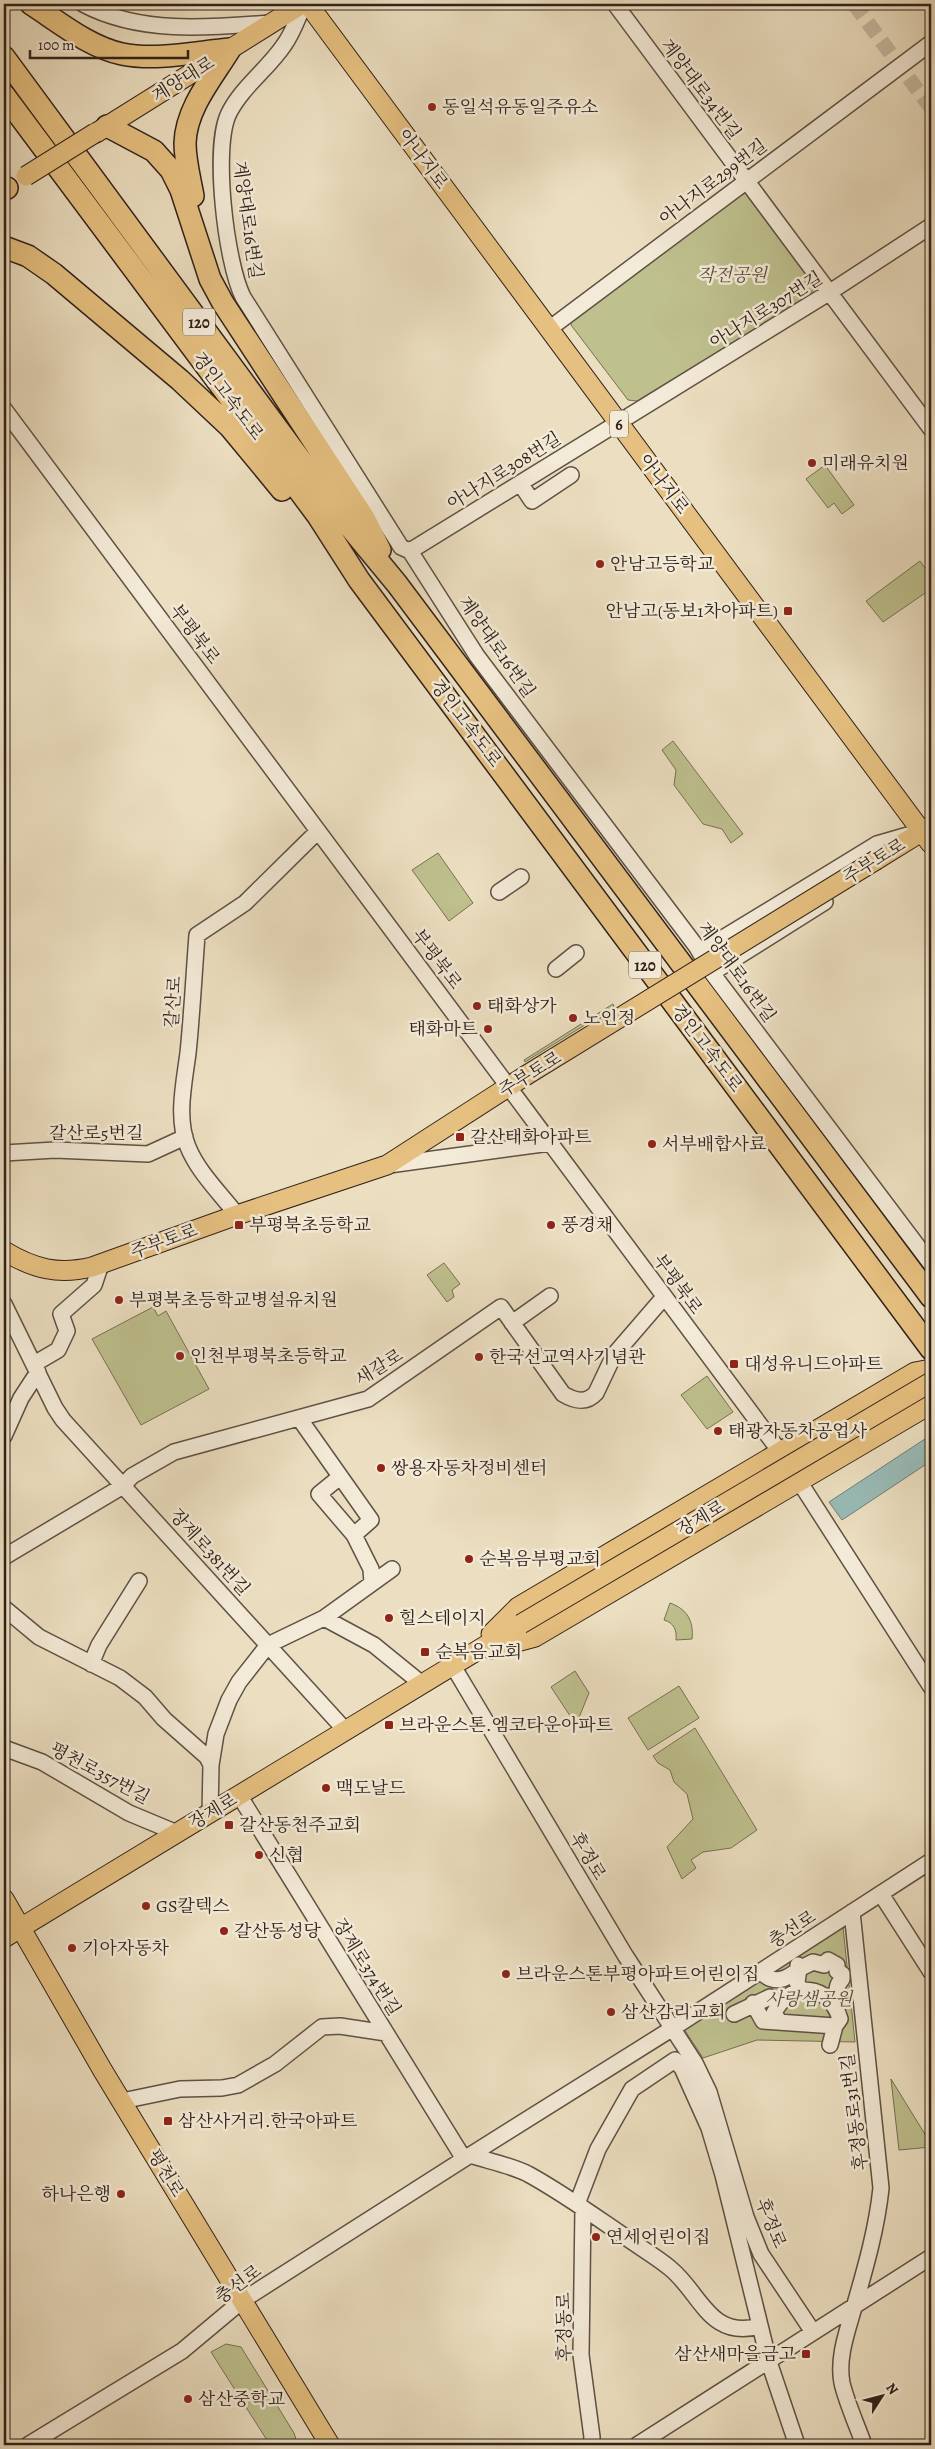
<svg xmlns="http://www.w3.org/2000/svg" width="935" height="2449" font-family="Alegreya,'Noto Serif KR',serif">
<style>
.green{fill:#bec08e;stroke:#777154}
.water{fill:#99bcb8;stroke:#6f7e79}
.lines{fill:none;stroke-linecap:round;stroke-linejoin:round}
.minor-tunnel{stroke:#c6b9a0;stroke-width:15;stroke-dasharray:15 8;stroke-linecap:butt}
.minor-casing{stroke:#5f5144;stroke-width:18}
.major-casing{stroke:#30221b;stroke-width:21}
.highway-casing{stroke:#30221b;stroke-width:24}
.minor{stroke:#f3ead7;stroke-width:15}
.major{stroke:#e6c080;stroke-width:19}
.highway{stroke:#e6c080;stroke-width:21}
.major-bridge-casing{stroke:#30221b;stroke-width:21;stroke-linecap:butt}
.major-bridge{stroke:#e6c080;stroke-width:19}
.poi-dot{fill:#8f2418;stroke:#f3ead7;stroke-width:2}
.labels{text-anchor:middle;stroke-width:5;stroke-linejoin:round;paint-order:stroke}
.shield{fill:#f3ead7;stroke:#6a5e53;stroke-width:1}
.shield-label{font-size:16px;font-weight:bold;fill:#30221b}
.street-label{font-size:18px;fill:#30221b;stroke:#f3ead7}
.poi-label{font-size:18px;fill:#30221b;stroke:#f3ead7;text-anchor:start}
.park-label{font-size:18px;font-style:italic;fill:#5b513e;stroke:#f3ead7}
</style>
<rect width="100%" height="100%" fill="#ecdfc1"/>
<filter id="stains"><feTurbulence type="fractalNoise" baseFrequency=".004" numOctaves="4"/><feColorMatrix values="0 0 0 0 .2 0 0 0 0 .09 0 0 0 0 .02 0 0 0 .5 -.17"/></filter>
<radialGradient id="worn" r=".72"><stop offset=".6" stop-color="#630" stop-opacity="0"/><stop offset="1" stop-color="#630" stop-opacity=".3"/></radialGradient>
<path class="green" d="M745,193L815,287L809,296L637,401L628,400L571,325L572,319Z
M825,465L854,505L842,514L834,503L828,508L806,479Z
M920,561L931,576V589L883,622L866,601Z
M673,741L743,834L731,843L722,829L703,824L674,785L676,770L662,750Z
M438,853L473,903L449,921L412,870Z
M613,1004L614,1007L525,1062L524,1060Z
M444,1263L460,1284L452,1290L454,1297L447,1302L427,1275Z
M153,1307L158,1316L166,1311L209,1389L141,1425L92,1339Z
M707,1376L733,1412L707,1429L681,1395Z
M670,1603C687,1609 694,1621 692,1639L676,1640C677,1630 674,1623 664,1620Z
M575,1671L589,1693L576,1725L551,1687Z
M679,1686L699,1718L648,1750L628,1718Z
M695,1728L757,1830L731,1848L703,1852L691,1860L696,1868L682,1879L667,1847L693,1819L687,1794L674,1782L670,1770L658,1763L653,1756Z
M843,1927L855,2042L757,2040L703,2058L684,2029Z
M891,2079L931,2144V2147L899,2150Z
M226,2344L241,2347L294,2433L298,2445H270L211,2352Z"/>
<path class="water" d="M931,1435V1461L842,1520L829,1502Z"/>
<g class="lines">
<path class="minor-tunnel" d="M854,4L931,108"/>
<g class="minor-casing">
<path id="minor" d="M83,4C139,34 208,28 269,23
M304,4C298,17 293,33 284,45C268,69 242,87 229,113C212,147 226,263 243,297L401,547L410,551L477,656L696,946L712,973L931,1264
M615,4L931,429
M549,329L931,43
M4,409L781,1453L931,1687
M520,483L532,501L571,475
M410,551L830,292L931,226
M499,892L521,877
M700,952L877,844L908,835
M556,969L576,953
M712,973L825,902
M4,1153L55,1150L148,1154L185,1137
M389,1165L550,1143
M237,1215C221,1194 198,1172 188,1147C176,1118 184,1084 188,1053C192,1014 194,974 197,935L245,903L318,831
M4,1304L55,1408L63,1420L346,1731
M512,1323L550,1296
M34,1364L58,1350L67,1331L61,1314L94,1285L101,1264
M299,1418L371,1520L354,1535L371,1569L372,1583
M4,1436L21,1398L38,1372
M335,1481L319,1494L354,1535
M4,1557L123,1486L132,1476L174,1452L368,1399L501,1307L563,1394C575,1401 586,1404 596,1393L614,1355L664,1297
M4,1608L39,1637L120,1678L145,1697L164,1719L207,1757L211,1765L210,1813
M324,1618L374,1645L422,1684
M91,1664L99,1645L139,1581
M453,1666L625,1955L695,2063L709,2092L746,2217L761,2254L813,2332
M4,1748L42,1762L129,1813L177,1833
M211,1765L216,1734L229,1700L239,1682L268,1645L324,1618L392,1569
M239,1795L464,2159
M881,1894L931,1972
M852,1912L881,2188C877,2227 866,2266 855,2304C848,2329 837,2357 842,2383C847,2404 857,2425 864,2445
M761,1972C774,1985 786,1980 799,1969L798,1965
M800,1990L797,1982L799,1969L813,1962L824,1965L828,1960L837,1965V1971L842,1974V1979C836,1986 836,1990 840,1998L836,2007
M753,2003L763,2021L835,2026
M734,2014L770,1997
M779,2021L774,2013C790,1980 830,1984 840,2019L835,2026L830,2045
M682,2068L709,2128L723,2175L769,2362L797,2445
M122,2101L180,2089L222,2088L238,2085L275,2064L322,2027L340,2026L386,2033
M470,2155C488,2161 510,2165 528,2174C561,2192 593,2215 624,2236C639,2247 657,2257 671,2269C701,2294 710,2340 760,2326
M577,2204L598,2149L632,2089L675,2060L682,2068L691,2064
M583,2208L581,2355L592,2437L591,2445
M28,2445L182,2351L243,2300L464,2159L673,2028L931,1861
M637,2445L931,2257"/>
</g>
<g class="major-casing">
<path id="major" d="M308,4L931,844
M96,133L302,4
M876,860L931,826
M4,1251C34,1269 58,1275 92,1267L237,1215L387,1165L525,1076
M491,1634L518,1607L915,1372L931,1369
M491,1649L535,1637L931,1404
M4,1899L103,2071L330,2445
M4,1938L521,1624"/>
</g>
<g class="highway-casing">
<path id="highway" d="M31,4C59,22 89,47 122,54C156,61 196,52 230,49
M4,57L350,527L397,584L931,1297
M4,95L318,516L359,580L931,1349
M107,126L154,151L171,170L181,190L210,279L223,303L364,518L380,550
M4,188H7
M193,196C190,179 185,161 185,143C186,108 213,77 230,49
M4,247L28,256L54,274L180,380L230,427L282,490"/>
</g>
<use href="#minor" class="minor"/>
<use href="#major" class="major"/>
<use href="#highway" class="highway"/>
<g class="major-bridge-casing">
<path id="major-bridge" d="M26,176L95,133
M525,1076L876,860
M521,1624L931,1382"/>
</g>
<use href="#major-bridge" class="major-bridge"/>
</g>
<g class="poi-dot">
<circle cx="432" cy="107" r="5"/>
<circle cx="812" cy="463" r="5"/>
<circle cx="600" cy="564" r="5"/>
<rect x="783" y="606" width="10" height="10" rx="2.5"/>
<circle cx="477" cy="1006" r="5"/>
<circle cx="573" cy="1018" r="5"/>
<circle cx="488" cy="1029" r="5"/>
<rect x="455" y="1132" width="10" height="10" rx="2.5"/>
<circle cx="652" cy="1144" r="5"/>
<rect x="234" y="1220" width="10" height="10" rx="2.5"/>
<circle cx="551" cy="1225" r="5"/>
<circle cx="119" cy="1300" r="5"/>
<circle cx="180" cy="1356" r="5"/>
<circle cx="479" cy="1357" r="5"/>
<rect x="729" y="1359" width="10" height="10" rx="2.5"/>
<circle cx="718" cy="1431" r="5"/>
<circle cx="381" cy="1468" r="5"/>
<circle cx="469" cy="1559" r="5"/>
<circle cx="389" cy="1618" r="5"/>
<rect x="420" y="1647" width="10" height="10" rx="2.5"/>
<rect x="384" y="1720" width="10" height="10" rx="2.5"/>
<circle cx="326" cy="1788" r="5"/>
<rect x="224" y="1820" width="10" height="10" rx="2.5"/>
<circle cx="259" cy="1855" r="5"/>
<circle cx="146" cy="1906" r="5"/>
<circle cx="224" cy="1931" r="5"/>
<circle cx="72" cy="1948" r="5"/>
<circle cx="506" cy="1974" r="5"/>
<circle cx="611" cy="2012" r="5"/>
<rect x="163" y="2116" width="10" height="10" rx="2.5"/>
<circle cx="121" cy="2194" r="5"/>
<circle cx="596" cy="2237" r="5"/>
<rect x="801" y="2349" width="10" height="10" rx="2.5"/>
<circle cx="188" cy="2399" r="5"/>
</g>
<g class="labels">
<g class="shield">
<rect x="183" y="308.5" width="32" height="27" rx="4"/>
<rect x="610" y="410.5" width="18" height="27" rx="4"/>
<rect x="629" y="951.5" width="32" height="27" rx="4"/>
</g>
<g class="shield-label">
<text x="199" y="328">120</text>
<text x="619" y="430">6</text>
<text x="645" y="971">120</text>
</g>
<g class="street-label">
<text transform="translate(183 79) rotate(-32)" y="6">계양대로</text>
<text transform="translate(701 89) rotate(53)" y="6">계양대로34번길</text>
<text transform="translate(423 159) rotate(53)" y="6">아나지로</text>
<text transform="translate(713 182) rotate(-37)" y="6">아나지로299번길</text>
<text transform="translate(248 220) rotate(82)" y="6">계양대로16번길</text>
<text transform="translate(766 310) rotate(-32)" y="6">아나지로307번길</text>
<text transform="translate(228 396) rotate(53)" y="6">경인고속도로</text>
<text transform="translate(504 471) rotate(-32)" y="6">아나지로308번길</text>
<text transform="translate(664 484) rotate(53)" y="6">아나지로</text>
<text transform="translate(195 634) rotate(53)" y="6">부평북로</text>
<text transform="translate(497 647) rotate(55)" y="6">계양대로16번길</text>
<text transform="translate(466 723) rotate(53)" y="6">경인고속도로</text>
<text transform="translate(874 861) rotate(-32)" y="6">주부토로</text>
<text transform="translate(437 959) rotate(53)" y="6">부평북로</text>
<text transform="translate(737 972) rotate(54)" y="6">계양대로16번길</text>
<text transform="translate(173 1002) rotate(-86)" y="6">갈산로</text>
<text transform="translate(707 1048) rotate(53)" y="6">경인고속도로</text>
<text transform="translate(530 1074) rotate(-32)" y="6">주부토로</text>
<text x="96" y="1139">갈산로5번길</text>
<text transform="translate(164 1241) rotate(-20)" y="6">주부토로</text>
<text transform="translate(678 1284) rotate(54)" y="6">부평북로</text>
<text transform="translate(379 1367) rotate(-32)" y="6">새갈로</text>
<text transform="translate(701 1518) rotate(-31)" y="6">장제로</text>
<text transform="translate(210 1552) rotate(48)" y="6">장제로381번길</text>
<text transform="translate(100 1773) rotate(28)" y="6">평천로357번길</text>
<text transform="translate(213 1811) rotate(-31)" y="6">장제로</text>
<text transform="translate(588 1856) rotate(59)" y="6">후정로</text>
<text transform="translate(792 1929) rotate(-33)" y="6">충선로</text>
<text transform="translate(367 1967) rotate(58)" y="6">장제로374번길</text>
<text transform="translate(854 2112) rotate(-97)" y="6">후정동로31번길</text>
<text transform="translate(166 2173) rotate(59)" y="6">평천로</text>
<text transform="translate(771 2223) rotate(68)" y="6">후정로</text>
<text transform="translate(238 2284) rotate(-36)" y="6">충선로</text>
<text transform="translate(564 2327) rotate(-91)" y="6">후정동로</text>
</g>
<g class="poi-label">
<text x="442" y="113">동일석유동일주유소</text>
<text x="822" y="469">미래유치원</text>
<text x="610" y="570">안남고등학교</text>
<text x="778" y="617" text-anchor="end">안남고(동보1차아파트)</text>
<text x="487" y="1012">태화상가</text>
<text x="583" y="1024">노인정</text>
<text x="478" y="1035" text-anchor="end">태화마트</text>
<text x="470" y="1143">갈산태화아파트</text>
<text x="662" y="1150">서부배합사료</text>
<text x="249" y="1231">부평북초등학교</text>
<text x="561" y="1231">풍경채</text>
<text x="129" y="1306">부평북초등학교병설유치원</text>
<text x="190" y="1362">인천부평북초등학교</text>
<text x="489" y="1363">한국선교역사기념관</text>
<text x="744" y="1370">대성유니드아파트</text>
<text x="728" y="1437">태광자동차공업사</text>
<text x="391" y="1474">쌍용자동차정비센터</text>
<text x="479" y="1565">순복음부평교회</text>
<text x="399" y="1624">힐스테이지</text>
<text x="435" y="1658">순복음교회</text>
<text x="399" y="1731">브라운스톤.엠코타운아파트</text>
<text x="336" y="1794">맥도날드</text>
<text x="239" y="1831">갈산동천주교회</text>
<text x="269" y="1861">신협</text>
<text x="156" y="1912">GS칼텍스</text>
<text x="234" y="1937">갈산동성당</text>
<text x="82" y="1954">기아자동차</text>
<text x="516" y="1980">브라운스톤부평아파트어린이집</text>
<text x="621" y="2018">삼산감리교회</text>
<text x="178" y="2127">삼산사거리.한국아파트</text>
<text x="111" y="2200" text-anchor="end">하나은행</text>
<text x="606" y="2243">연세어린이집</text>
<text x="796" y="2360" text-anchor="end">삼산새마을금고</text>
<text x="198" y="2405">삼산중학교</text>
</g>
<g class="park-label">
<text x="732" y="281">작전공원</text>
<text x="809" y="2005">사랑샘공원</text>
</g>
</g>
<rect width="935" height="2449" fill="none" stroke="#ecdfc1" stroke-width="20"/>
<rect x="5" y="5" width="925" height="2439" fill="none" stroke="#30221b" stroke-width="2.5"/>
<rect x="10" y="10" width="915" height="2429" fill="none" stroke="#30221b"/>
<g transform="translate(882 2396) rotate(54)" stroke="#f3ead7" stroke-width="4" paint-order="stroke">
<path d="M0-4L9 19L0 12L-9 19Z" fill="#30221b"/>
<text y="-8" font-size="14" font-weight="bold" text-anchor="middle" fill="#30221b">N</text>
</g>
<path d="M30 50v8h158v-8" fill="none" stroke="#30221b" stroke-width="2.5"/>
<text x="38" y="50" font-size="15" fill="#30221b" stroke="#f3ead7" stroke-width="4" paint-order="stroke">100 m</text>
<rect width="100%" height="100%" filter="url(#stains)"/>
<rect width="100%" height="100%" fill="url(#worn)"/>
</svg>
